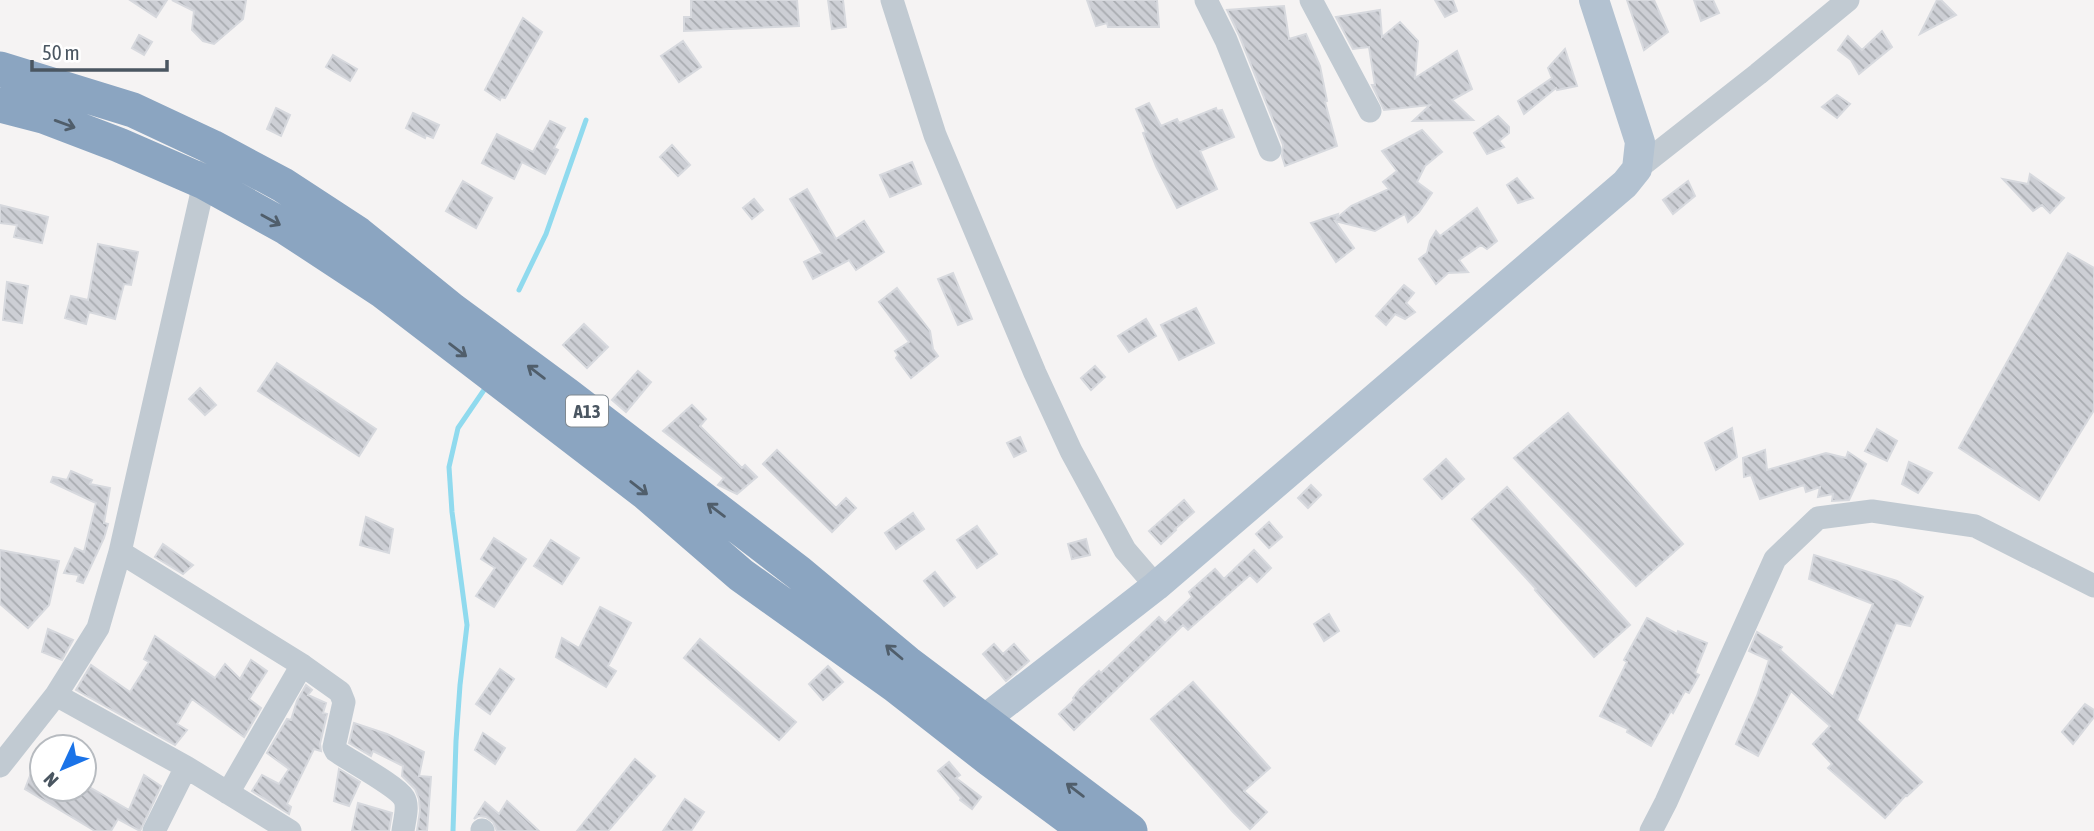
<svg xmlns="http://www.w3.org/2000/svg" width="2094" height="831" font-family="'Asap Condensed',sans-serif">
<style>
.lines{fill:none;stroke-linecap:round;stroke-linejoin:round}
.stream{stroke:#90daee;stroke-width:5}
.building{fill:url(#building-back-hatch);stroke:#d7d9de;stroke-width:2}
.minor{stroke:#c1cad2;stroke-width:23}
.major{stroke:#b3c2d1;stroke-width:30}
.highway{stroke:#8ba5c1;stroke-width:35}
.oneway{stroke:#505e6b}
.labels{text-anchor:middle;stroke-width:7;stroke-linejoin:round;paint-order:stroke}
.shield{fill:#fff;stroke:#808990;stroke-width:2}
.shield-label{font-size:19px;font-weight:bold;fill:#4a5661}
</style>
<defs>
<pattern id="building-back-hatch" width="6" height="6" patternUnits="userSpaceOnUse" patternTransform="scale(1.75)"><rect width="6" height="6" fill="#cdcfd5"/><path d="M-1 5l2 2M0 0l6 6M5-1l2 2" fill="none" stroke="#a8abb0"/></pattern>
</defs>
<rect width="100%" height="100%" fill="#f5f3f3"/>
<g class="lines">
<path class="stream" d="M519,290L546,234L586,120
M453,831L456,741L460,685L467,625L452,512L449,467L458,428L484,390"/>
</g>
<path class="building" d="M130,0H167L156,17Z
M172,0H246L243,19L214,44L203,41L192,30L194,11Z
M691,0H797L799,26L684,31V17H691Z
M828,0H843L846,27L832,29Z
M1087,0H1157L1159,27H1108L1107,23L1096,26Z
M1435,0H1453L1457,11L1445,17Z
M1627,0H1654L1668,32L1644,50Z
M1694,0H1713L1719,13L1701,21Z
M1937,0H1941L1956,15L1920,34Z
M1284,6L1289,39L1306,34L1320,66L1327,101L1325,102L1337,146L1285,166L1282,156L1283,145L1239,35L1227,10Z
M1380,10L1382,37L1400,22L1418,41L1415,78L1457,51L1472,89L1452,100L1473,120L1413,121L1430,105L1384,110L1372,85H1375L1369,47L1353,49L1336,17Z
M523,18L542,32L505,98L501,97L500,100L485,90Z
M1882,31L1892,47L1859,74L1851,60L1838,50L1848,36L1862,50Z
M139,35L152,42L144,55L132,48Z
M683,41L701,67L679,82L661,56Z
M1565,49L1577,86L1557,90L1556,88L1524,114L1518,101L1552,78L1548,68Z
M333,55L357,69L350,81L326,67Z
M1837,95L1850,104L1837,118L1822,107Z
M1149,103L1161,126L1177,119L1179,123L1216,108L1217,111L1222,110L1234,137L1200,151L1217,189L1177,208L1156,166L1143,133L1146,132L1136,109Z
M276,108L290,115L281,136L267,129Z
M413,113L439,125L433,138L426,135L425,138L406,128Z
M1498,116L1509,127V133L1499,141L1504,147L1487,154L1474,133Z
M550,121L565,128L554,148L558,150L545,174L522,162L514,179L482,163L497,134L533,152Z
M1422,130L1442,152L1425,166L1417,182L1432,193L1419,212L1408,222L1405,214L1375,231L1335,221L1354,248L1336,262L1311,223L1338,214L1337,218L1351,206L1389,189L1383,182L1397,171L1382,151Z
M672,145L690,165L678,176L660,157Z
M912,162L921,184L890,197L880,175Z
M2030,174L2064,198L2050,213L2042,205L2033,211L2003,179L2028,184Z
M1517,178L1533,198L1518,203L1507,185Z
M463,181L492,198L476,228L446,211Z
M1688,181L1695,196L1673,214L1663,200Z
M807,189L836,239L864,221L884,252L856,270L849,260L813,279L804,262L822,253L790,199Z
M754,199L763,210L752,219L743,208Z
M0,205L48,217L42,243L14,237L17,225L0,223Z
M1477,208L1497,241L1487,249L1481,245L1459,260L1468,272L1448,273L1436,284L1419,259L1427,253L1430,241L1436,231L1440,236Z
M98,244L138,252L131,285L124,284L115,319L89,312L86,324L65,318L71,296L88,300Z
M2068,253L2094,268V410L2039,500L1959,448Z
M953,273L972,319L958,325L938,279Z
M7,282L28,286L22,323L3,320Z
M1404,285L1414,293L1406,303L1415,312L1405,319L1395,314L1386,325L1376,316Z
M897,288L930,331L933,349L938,356L911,378L896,358L898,355L895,351L909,342L879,302Z
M1196,308L1214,343L1179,360L1161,325Z
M1146,319L1156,336L1129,352L1118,336Z
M584,324L608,347L587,368L563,345Z
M277,363L376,429L359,456L258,391Z
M1095,366L1105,377L1091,390L1081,378Z
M638,371L651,382L626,412L612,400Z
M200,388L216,405L205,415L189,399Z
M692,405L706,419L700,426L742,468L745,465L757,477L737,494L718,485L724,478L663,431Z
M1568,413L1683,544L1636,586L1514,458Z
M1732,428L1737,457L1716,470L1705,443Z
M1877,429L1897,441L1887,461L1865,451Z
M1020,437L1026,451L1014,457L1007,443Z
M777,450L836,508L846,498L856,508L832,532L763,464Z
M1765,450L1767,470L1826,453L1846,458L1848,452L1866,464L1849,500L1832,501L1833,494L1818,497L1820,487L1806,492L1804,485L1760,499L1751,475L1744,477L1743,458Z
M1446,459L1464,479L1442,499L1424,479Z
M1909,462L1932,473L1918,493L1902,484Z
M71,471L92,480L90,484L110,488L104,523L108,524L104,538L83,583L77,581L79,575L64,573L75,548L84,552L96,503L51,482L53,477L67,480Z
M1311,485L1321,495L1308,508L1298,498Z
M1507,487L1630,625L1594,657L1535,590L1536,589L1472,519Z
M1184,500L1194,512L1175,529L1176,530L1161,544L1149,531Z
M913,513L924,529L896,549L885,533Z
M366,517L393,529L389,553L360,545Z
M1269,522L1282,537L1269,548L1256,534Z
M977,526L997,554L977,568L957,540Z
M494,538L526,559L494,607L476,596L495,568L481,559Z
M1086,539L1090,555L1072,559L1068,544Z
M551,540L579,558L562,584L534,566Z
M163,544L193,565L183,574L155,557Z
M0,550L59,561L49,605L28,628L0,604Z
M1254,550L1271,568L1257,582L1250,575L1188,630L1183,625L1074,730L1059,714L1074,700L1073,698L1080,689L1099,671L1101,673L1159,617L1165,623L1192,597L1189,592L1215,569L1224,579Z
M1814,555L1897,581L1923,597L1910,626L1896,623L1857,720L1922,782L1907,796L1906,795L1885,818L1828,768L1832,764L1813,744L1830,726L1791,691L1758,756L1736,744L1757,696L1769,660L1749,651L1757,632L1782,647L1780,650L1833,697L1873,604L1809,579Z
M935,572L955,597L944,606L924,581Z
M600,607L631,623L608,666L616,671L606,687L556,657L562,638L579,648Z
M1329,614L1339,631L1324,641L1314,624Z
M1647,618L1677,634L1678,631L1707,643L1695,673L1699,675L1689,693L1685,691L1673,713L1671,711L1651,746L1627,732L1628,729L1600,716L1627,662L1624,660Z
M48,629L73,640L62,660L42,652Z
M155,636L215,678L225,664L240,679L251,660L267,671L249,699L261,708L244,737L192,699L177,724L187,730L175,745L76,690L91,665L130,692L149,662L144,659Z
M700,639L796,722L779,740L684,658Z
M994,644L1003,654L1014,644L1029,661L1006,681L983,654Z
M828,666L843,682L823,700L809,684Z
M500,669L514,679L490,714L476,704Z
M1193,682L1270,768L1244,791L1267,812L1250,829L1233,812L1151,719Z
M306,685L312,690L308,695L326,703L323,713L327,714L320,744L321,751L314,749L287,804L291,807L289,814L252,791L262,775L279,784L289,769L267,753L287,719L291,720L297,701Z
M2085,704L2094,710V717L2073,744L2062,732Z
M354,723L387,734L424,752L419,776L431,777L427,831H417L420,811L419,799L415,789L402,776L403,766L373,751L371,756L349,743Z
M483,733L505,748L495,764L475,750Z
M41,747L42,789H84V784L129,810L144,775L161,786L140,831L118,819L111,831H95L25,789Z
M635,759L655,776L608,831H577Z
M949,762L960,775L956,778L981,797L972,809L960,800L961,798L938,771Z
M339,769L360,782L349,806L334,801Z
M685,799L704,812L691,831H663Z
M507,801L539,831H497L493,822L486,817L479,816L474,819L485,802L499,814Z
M358,803L392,813L389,831H352Z"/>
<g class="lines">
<path class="minor" d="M892,0L935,135L1035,373L1071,451L1125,550L1156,586
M1206,0L1226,40L1270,150
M1311,0L1370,111
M1637,169L1758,74L1848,0
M120,552L302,665L340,692L344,702L334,747L336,751C350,761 397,786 404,798C409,806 404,822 403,831
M56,695L186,767L290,831
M0,766L56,695L98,628L120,552L207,170
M228,793L302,665
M482,830L483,831
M154,831L186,767
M1651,831L1666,802L1775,559L1818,518L1872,511L1975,526L2094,586"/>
<path class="major" d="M967,733L1156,586L1625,184L1637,169L1640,142L1594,0"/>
<path class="highway" d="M0,69L133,110L212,147L283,185L358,234L452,310L567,395L799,573L907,663L1130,831
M0,105L43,116L119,145L204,182L287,228L383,291L645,492L741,575L895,685L991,760L1087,831"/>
</g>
<defs><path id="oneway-shaft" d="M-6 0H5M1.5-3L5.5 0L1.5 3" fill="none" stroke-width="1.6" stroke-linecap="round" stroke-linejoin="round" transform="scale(1.75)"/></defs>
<g class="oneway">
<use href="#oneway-shaft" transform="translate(65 124) rotate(20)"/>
<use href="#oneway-shaft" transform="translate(271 220) rotate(29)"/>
<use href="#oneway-shaft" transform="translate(458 350) rotate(37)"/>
<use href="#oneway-shaft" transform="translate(536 372) rotate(-143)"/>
<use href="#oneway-shaft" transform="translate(639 488) rotate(38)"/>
<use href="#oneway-shaft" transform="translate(716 510) rotate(-143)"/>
<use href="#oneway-shaft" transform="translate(894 652) rotate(-140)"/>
<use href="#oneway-shaft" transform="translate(1075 790) rotate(-143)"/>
</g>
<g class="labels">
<rect class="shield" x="566" y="395.5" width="42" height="31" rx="5"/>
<g class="shield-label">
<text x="587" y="418">A13</text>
</g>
</g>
<g transform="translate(63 768) rotate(226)"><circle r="33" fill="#ffffff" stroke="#b7bbc0" stroke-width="2"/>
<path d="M0-5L12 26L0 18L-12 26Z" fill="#1a73e8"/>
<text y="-10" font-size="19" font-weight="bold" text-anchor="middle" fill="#4a5661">N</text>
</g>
<path d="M32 60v10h135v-10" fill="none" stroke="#4a5661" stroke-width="3.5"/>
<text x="42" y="60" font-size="21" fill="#4a5661" stroke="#ffffff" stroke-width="5" paint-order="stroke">50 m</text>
</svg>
